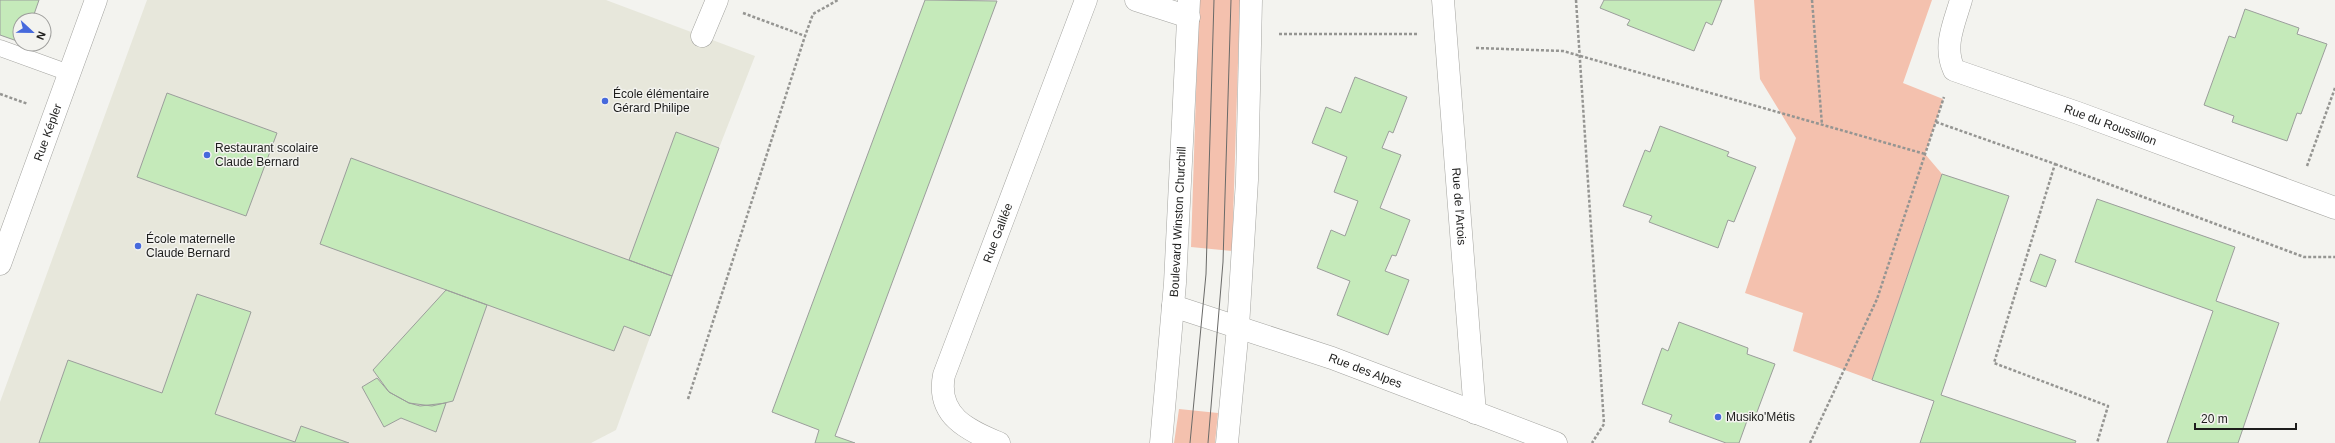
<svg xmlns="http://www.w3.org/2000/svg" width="2335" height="443" font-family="Arial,sans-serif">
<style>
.built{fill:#e7e7db}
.green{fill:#f4c1ae}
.building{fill:#c5eaba;stroke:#9b9e9b}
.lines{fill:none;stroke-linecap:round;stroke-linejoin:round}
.lane-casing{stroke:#a4a4a0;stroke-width:17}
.street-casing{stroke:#a4a4a0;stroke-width:23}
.secondary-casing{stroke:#a4a4a0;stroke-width:23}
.path{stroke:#959592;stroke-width:2.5;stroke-dasharray:3 2;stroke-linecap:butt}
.lane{stroke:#fff;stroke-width:16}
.street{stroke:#fff;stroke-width:22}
.secondary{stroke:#fff;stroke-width:22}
.tram{stroke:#6a6a68;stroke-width:1}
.poi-dot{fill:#4669dc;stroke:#f3f3ef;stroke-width:1.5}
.labels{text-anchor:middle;stroke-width:3;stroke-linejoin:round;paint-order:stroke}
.poi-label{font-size:12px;fill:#1d1d1c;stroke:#f3f3ef;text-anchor:start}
.street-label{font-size:12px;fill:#1d1d1c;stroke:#f3f3ef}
</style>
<rect width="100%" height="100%" fill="#f3f3ef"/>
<path class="built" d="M147,0H606L755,56L719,148L616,430L591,443H0V402Z"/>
<path class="green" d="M1199,0H1240L1232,251L1191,247Z
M1754,0H1932L1903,83L1943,99L1925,154L1942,174L1872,380L1793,351L1803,313L1745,293L1796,138L1760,79Z
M1179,409L1218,413L1215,443H1174Z"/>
<path class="building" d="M0,0H39L32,20H20V42L0,35Z
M925,0L997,1L835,436L855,443H815L819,430L772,412Z
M1604,0H1722L1712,25L1706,22L1694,51L1627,25L1630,20L1600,8Z
M2245,9L2299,28L2297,34L2327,44L2301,114L2297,113L2287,141L2232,122L2234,116L2204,105L2229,36L2235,38Z
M1355,77L1407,97L1393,133L1389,131L1382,148L1401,155L1380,208L1410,220L1396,256L1392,255L1385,271L1409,280L1388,335L1337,315L1350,281L1317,268L1331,230L1345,236L1358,201L1334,192L1347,157L1312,143L1326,107L1341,113Z
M167,93L277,133L246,216L137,177Z
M1660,126L1729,152L1727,156L1756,167L1734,222L1728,220L1718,248L1649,222L1652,216L1623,206L1645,150L1650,152Z
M676,132L719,148L672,276L629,260Z
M351,158L672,276L650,336L624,326L614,351L320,244Z
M1942,174L2009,196L1941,395L2076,441L2075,443H1920L1934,401L1872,380Z
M2097,199L2235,247L2216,301L2279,323L2238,443H2167L2213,311L2075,262Z
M2040,254L2056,260L2046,287L2030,281Z
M446,290L487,305L453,401L432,406L409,403L389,392L373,370Z
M197,294L251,312L215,414L295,442L301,426L349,443H39L68,360L162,393Z
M1679,322L1748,348L1747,354L1775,364L1754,420L1748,418L1739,443H1726L1669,422L1672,415L1642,404L1662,348L1668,351Z
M377,378L389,392L409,403L420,406L446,403L436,432L401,418L384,427L362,387Z"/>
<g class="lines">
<g class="lane-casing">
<path id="lane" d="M0,48L69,73"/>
</g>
<g class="street-casing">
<g id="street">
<path d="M1136,0L1189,17"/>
<path id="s1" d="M1443,0L1475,413"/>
<path id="s2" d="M1961,0C1954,24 1943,46 1954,70L2078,113L2335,208"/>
<path d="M702,36L717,0"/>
<path id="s3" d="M0,264L96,0"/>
<path id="s4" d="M1173,306L1332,358L1556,443"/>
<path id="s5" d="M999,443C968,430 936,416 944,375L1086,0"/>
</g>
</g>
<g class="secondary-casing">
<g id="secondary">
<path id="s6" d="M1161,443L1175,283L1189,0"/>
<path d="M1227,443L1238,327L1247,180L1251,0"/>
</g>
</g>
<path class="path" d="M1576,0L1604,424L1592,443
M1812,0L1822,125
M743,13L805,36
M1279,34H1417
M1476,48L1563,51L1925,154
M0,94L28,104
M1936,122L2055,164L1994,363L2108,406L2097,443
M2055,164L2304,257H2335
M2307,166L2335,88
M688,399L805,36L813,14L838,0
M1810,443L1877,299L1944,97"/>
<use href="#lane" class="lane"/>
<use href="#street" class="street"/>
<use href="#secondary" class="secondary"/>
<path class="tram" d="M1190,443L1206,274L1214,0
M1208,443L1223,262L1231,0"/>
</g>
<g class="poi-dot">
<circle cx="605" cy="101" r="4"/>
<circle cx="207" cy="155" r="4"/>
<circle cx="138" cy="246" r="4"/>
<circle cx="1718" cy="417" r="4"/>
</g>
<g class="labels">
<g class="poi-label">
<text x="613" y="98">École élémentaire<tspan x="613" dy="14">Gérard Philipe</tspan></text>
<text x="215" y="152">Restaurant scolaire<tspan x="215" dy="14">Claude Bernard</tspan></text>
<text x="146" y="243">École maternelle<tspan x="146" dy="14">Claude Bernard</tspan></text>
<text x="1726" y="421">Musiko'Métis</text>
</g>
<g class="street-label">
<text dy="4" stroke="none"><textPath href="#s2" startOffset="238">Rue du Roussillon</textPath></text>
<text dy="4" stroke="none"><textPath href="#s3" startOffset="140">Rue Képler</textPath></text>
<text dy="4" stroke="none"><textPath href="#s1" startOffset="207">Rue de l'Artois</textPath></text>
<text dy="4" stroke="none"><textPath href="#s6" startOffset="222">Boulevard Winston Churchill</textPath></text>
<text dy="4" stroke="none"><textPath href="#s5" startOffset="249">Rue Galilée</textPath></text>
<text dy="4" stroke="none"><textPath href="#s4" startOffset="203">Rue des Alpes</textPath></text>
</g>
</g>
<g transform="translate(32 32) rotate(112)"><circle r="19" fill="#f3f3ef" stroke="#9d9d9b"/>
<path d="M0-3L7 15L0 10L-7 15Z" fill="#4669dc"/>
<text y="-6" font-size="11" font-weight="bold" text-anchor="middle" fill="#1d1d1c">N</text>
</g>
<path d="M2195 423v6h101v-6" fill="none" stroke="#1d1d1c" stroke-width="2"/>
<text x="2201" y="423" font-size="12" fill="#1d1d1c" stroke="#f3f3ef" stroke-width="3" paint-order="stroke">20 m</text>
</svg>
